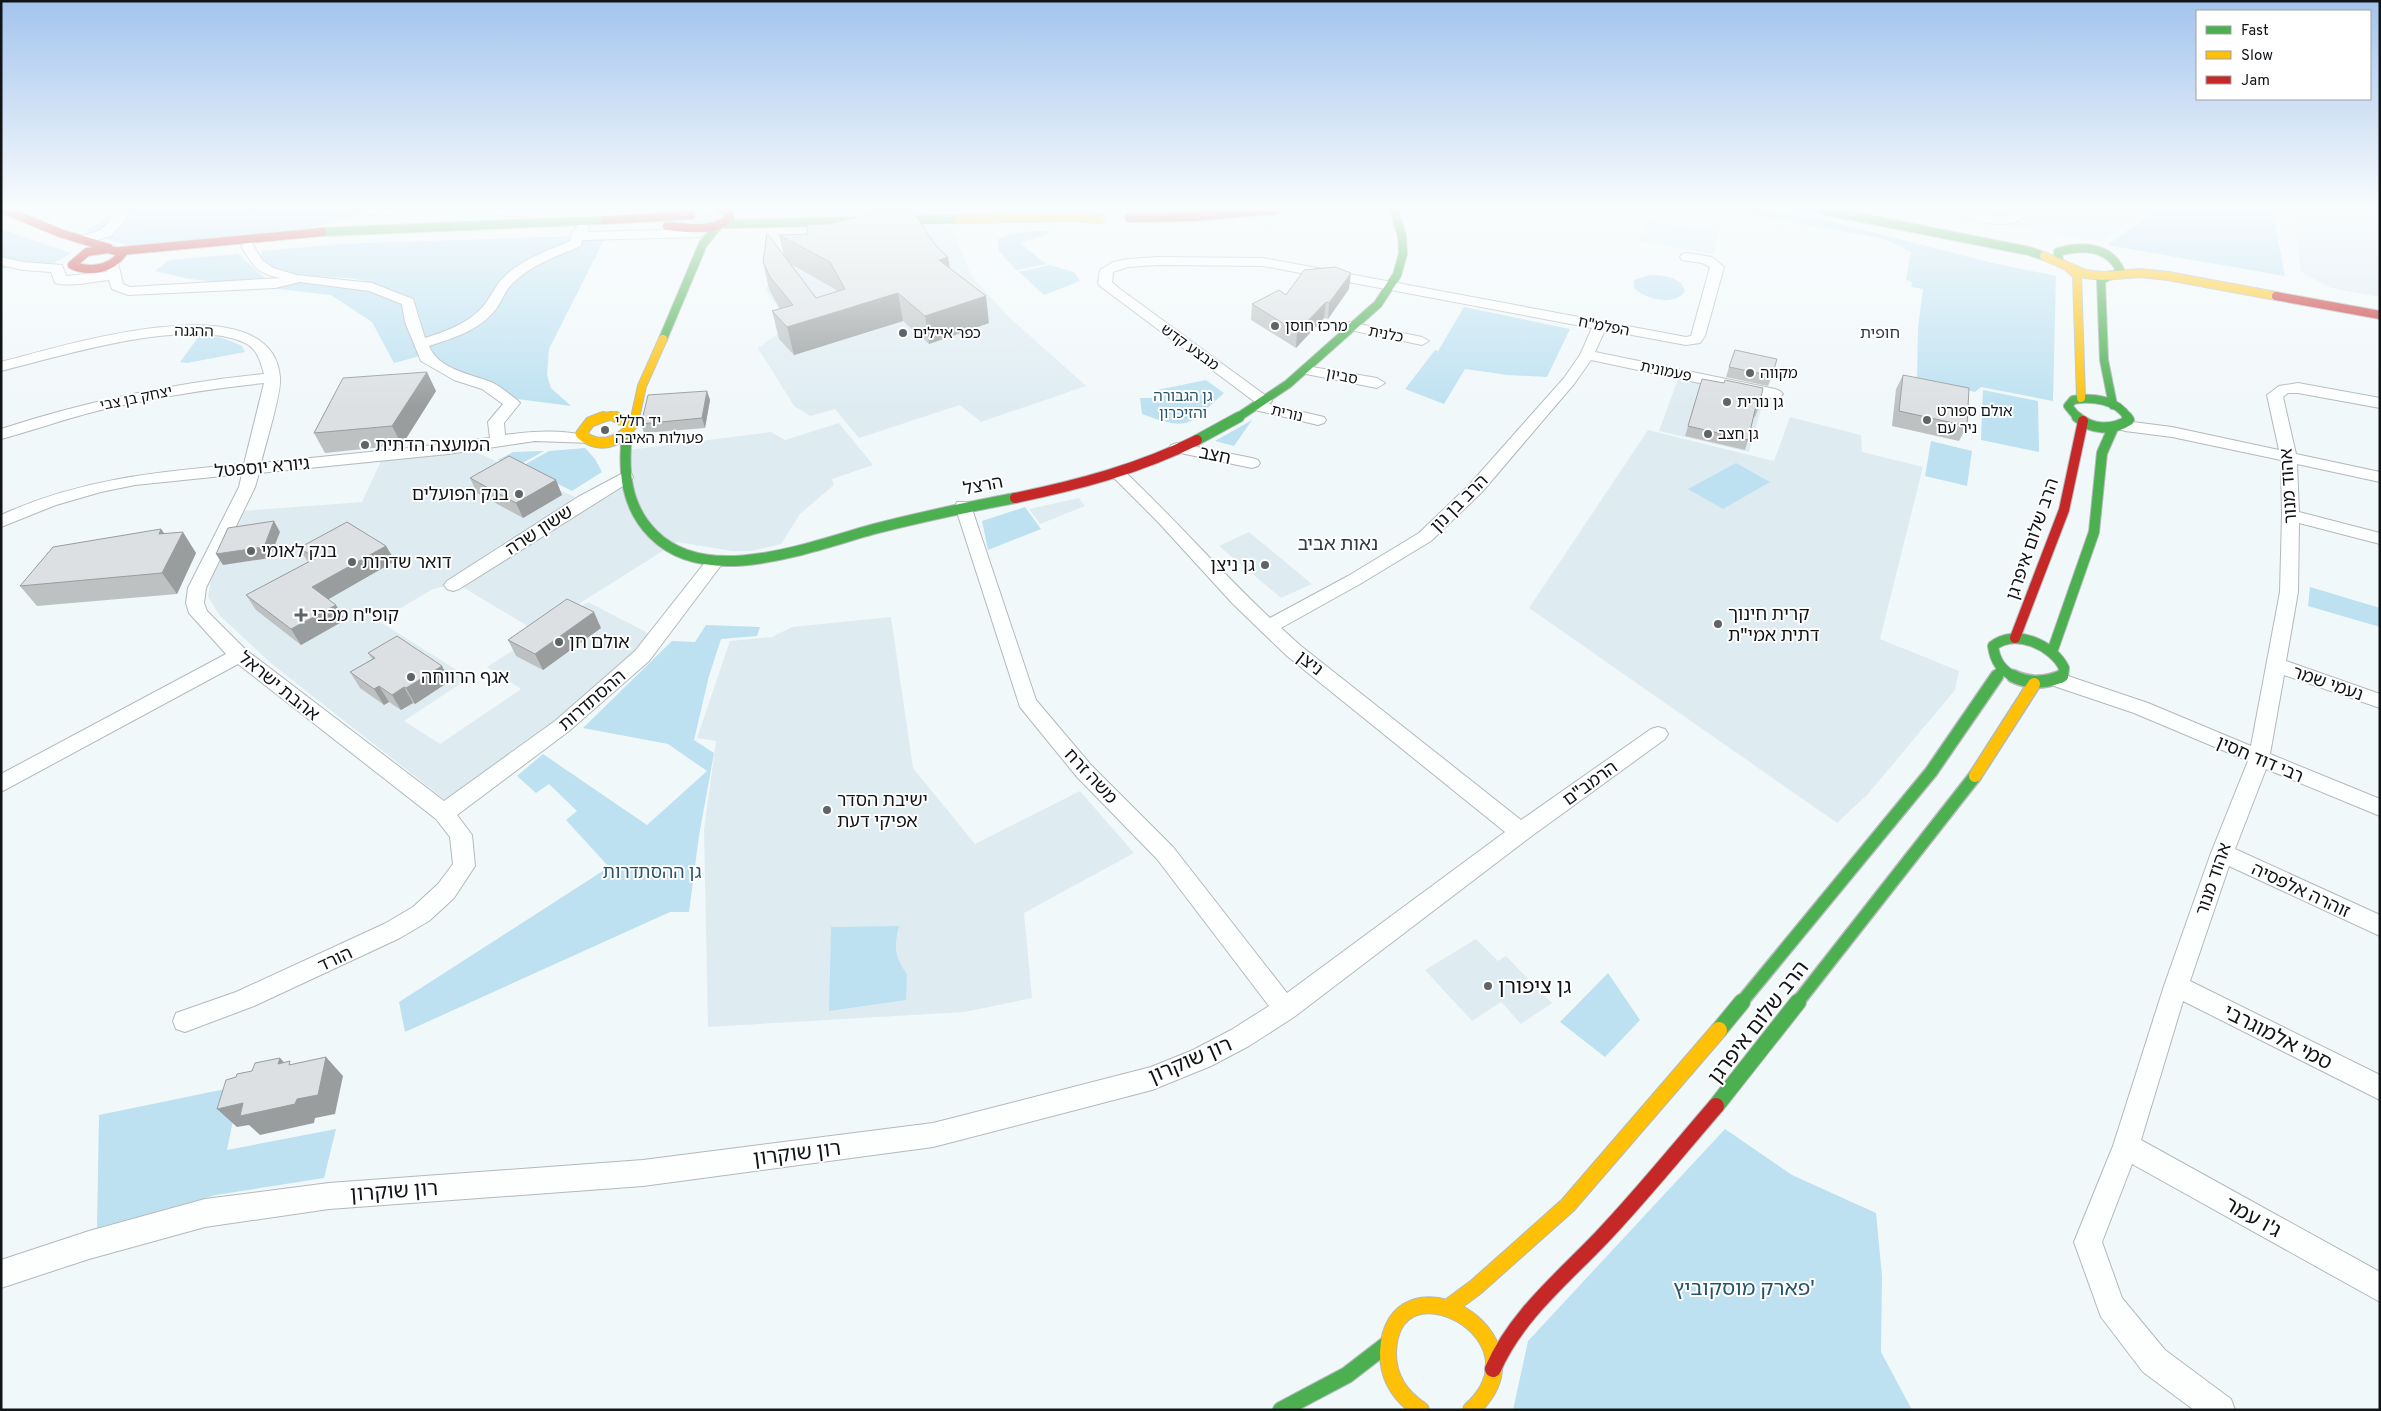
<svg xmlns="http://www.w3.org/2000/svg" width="2381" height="1411" font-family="Overpass,'Noto Sans Hebrew',sans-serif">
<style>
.built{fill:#deecf2}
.green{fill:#bde1f1}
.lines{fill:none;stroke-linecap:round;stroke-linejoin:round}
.stream{stroke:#dcddf5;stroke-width:4}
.street-casing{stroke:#b3b9bb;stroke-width:2}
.fast-far3-casing{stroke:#b3b9bb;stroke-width:10}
.fast-far2-casing{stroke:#b3b9bb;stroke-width:12}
.fast-far1-casing{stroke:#b3b9bb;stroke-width:15}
.fast-casing{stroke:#b3b9bb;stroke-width:18}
.slow-far3-casing{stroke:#b3b9bb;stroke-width:10}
.slow-far2-casing{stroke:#b3b9bb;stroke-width:12}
.slow-far1-casing{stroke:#b3b9bb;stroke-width:15}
.slow-casing{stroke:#b3b9bb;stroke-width:18}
.jam-far2-casing{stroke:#b3b9bb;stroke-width:10}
.jam-far1-casing{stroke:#b3b9bb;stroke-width:12}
.jam-casing{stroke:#b3b9bb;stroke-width:18}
.street{fill:#fdfefe;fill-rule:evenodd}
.fast-far3{stroke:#4caf50;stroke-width:8}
.fast-far2{stroke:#4caf50;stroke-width:10}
.fast-far1{stroke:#4caf50;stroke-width:12}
.fast{stroke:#4caf50;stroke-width:16}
.slow-far3{stroke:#ffc107;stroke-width:8}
.slow-far2{stroke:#ffc107;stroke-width:10}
.slow-far1{stroke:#ffc107;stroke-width:12}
.slow{stroke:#ffc107;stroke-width:16}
.jam-far2{stroke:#c62828;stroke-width:8}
.jam-far1{stroke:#c62828;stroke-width:10}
.jam{stroke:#c62828;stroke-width:16}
.wall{fill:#bdc1c2;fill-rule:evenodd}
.shaded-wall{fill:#9a9d9e}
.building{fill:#dce0e2;stroke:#9a9d9e}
.poi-dot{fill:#5f6466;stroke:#fff;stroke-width:2}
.labels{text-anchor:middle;stroke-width:4;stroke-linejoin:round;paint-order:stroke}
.far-poi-label{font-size:15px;fill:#101416;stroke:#fff;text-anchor:start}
.far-street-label{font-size:15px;fill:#101416;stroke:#fff}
.far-park-label{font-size:15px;fill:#275366;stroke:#fff}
.far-neighbourhood-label{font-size:16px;fill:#313a3e;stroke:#fff}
.poi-label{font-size:18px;fill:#101416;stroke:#fff;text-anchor:start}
.street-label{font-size:18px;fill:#101416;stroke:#fff}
.park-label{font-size:18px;fill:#275366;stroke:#fff}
.neighbourhood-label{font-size:19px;fill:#313a3e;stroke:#fff}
.near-poi-label{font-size:21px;fill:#101416;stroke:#fff;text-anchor:start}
.near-street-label{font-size:21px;fill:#101416;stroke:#fff}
.near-park-label{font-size:21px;fill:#275366;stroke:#fff}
</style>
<rect width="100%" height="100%" fill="#f1f8fa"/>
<path class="built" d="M1927,210H2146L2101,242Z
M2298,210H2380V297L2331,288L2301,272L2293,214Z
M1646,220L1719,232L1714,254L1639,241Z
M942,226L954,230L971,276L1009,317L1086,386L981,422L960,405L859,438L835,409L810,416L794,406L758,348L790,325L766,290L772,262L803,260L811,227Z
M1678,379L1764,398L1749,452L1659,431Z
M1790,417L1861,435L1862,452L1923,467L1880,639L1959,671L1955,690L1868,794L1837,823L1529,608L1648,430L1774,461Z
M839,423L873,465L832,479L834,485L800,514L781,544L751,551H732L677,542L536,631L459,585L628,482V450L771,432L785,440Z
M476,452L584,501L453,585L433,589L379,621L469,678L404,721L440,744L521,689L487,667L588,602L650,634L625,660L496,771L449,803L273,665L220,616L208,597L211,580L241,511L362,502L381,461Z
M1079,498L1085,506L1040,524L1029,509Z
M1249,532L1312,584L1281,598L1219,546Z
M891,617L913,768L975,844L1080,791L1134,853L1024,913L1032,998L964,1012L708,1027L704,830L716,741L697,738L730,641L772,637L792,627Z
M1476,939L1498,961L1506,956L1552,1003L1521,1024L1501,1002L1472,1021L1425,970Z"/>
<path class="green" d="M120,210H388L372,212L308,228L134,246L115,242L86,230Z
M1723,210H1773L1821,219L1997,264L2056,276L2053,401L1981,387L1975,392L1917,379L1918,327L1923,289L1911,287L1912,282L1906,280L1911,252L1885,239Z
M2157,210H2275L2276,230L2285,276L2107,245Z
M703,212L722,214L718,224L688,222L698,213Z
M1,229L71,253L54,263L1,269Z
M1033,231H1050L1048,234L1020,243L1046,264L1016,270L999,251L998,239L1011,234Z
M576,236H606L549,349L547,375L551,388L571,406L517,399L494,384L468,376L431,357L414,300C397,293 378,283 360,280C322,273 295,282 260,261L262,251L340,244Z
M238,254L265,278L346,284L373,290L401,303L420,356L394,363L372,322L331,295L190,279L155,271L169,260Z
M1050,265L1074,272L1080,281L1044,295L1019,272Z
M1650,275C1662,275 1682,277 1685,291C1675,307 1645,299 1634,288V280Z
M1464,307L1570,329L1547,377L1508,375L1465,369L1444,404L1405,389L1435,350L1438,351Z
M199,336C215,335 228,339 242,346L245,352L187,363L180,362Z
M1206,380L1224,393C1188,425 1190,432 1142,414L1140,398H1156L1157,390Z
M1983,390L2038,401L2039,452L1981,440Z
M1252,420L1234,446L1215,441Z
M1931,441L1972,451L1967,486L1925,476Z
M585,448L595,459L602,472L572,491L522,466L549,451Z
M544,451L514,468L498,460L513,452Z
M1736,463L1770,482L1723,509L1688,489Z
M1025,507L1041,529L988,550L982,521Z
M2310,587L2380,608V627L2308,606Z
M706,625L760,627L757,636L721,639L709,676L694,740L714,753L699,836L689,912H670L405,1032L399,1002L609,867L566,820L577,811L549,784L536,793L517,776L543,754L647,825L707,771L668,744L583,728L672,641L695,642Z
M899,926C894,946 894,957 907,974L906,1000L829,1011L831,927Z
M1608,973L1640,1020L1605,1057L1560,1022Z
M240,1086L227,1150L336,1129L324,1178L216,1195L97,1228L99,1115Z
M1725,1129L1792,1175L1876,1213L1882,1276L1881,1352L1912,1410H1513L1528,1341Z"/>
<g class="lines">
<path class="stream" d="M120,230L175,227L213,210"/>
<g class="street-casing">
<path id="street" d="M120,210H133L111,236L83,244L78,243L77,240L78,237L101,230Z
M363,210H401C394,217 370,218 363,210Z
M480,210H702L703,212L697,216L664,214L565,219L486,214Z
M1947,210H1966L2000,217L2007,216L2017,210H2031C2016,230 1990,225 1969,219C1961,217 1952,215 1947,210Z
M584,223L590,227L587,232L700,229L706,233L700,237L582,240L581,246C557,256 531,265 513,283C505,290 502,301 496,309C479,331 453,338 429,346C438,369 470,374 491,382C500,386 509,394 517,400L520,403L504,423L505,435C534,431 563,429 592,437L594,440L592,443L535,441L448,454L259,473L255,487L206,588L204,603L207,611L246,650L444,801L555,721L635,651L710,556H722L725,560L649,661L569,731L457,815L472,835L475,866L454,898L429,921L400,938L254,1006L185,1032L176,1029L173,1021L176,1013L236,992L384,924L413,907L438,884L453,864L450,837L436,819L238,664L1,792V774L226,654L189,613L186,603L188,588L239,487L242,474L135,485L101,492L56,505L1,527V515C82,478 158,472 244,464L264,383C209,389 155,397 101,410C67,418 35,430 1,439V429C87,401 175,383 264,374C261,363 257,348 245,343C188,316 62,356 1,371V362C57,348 271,279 280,377C282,393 265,445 261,463L409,448L490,438L488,422L503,404L482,389L454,380L421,361L405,322L402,304L369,291L300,282L275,288L128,295L112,289L109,280C91,282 72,287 55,283L51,272L23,270L1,265V257L23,262L62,265L66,276L107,272L104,263L111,259L118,263L123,284L130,287L281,278C255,273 254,266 241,246L247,242L252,243L262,260L273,268L297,275L372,283L413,299L425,338C447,331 470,323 485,304C492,295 496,284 505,276C523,259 547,251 570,241C570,233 576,225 584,223Z
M1687,253L1712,257L1724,267L1705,336L1700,343L1686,345L1605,330L1595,352L1775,389L1780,391L1783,394L1780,397L1775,399L1591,360L1574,384L1482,492L1431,541L1360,584L1281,628L1301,646L1521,820L1651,729L1658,727L1665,729L1668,734L1665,739L1529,838L1294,1017L1249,1046L1211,1066L1152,1090L933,1147L643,1186L329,1209L205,1227L89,1259L1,1288V1260L89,1231L205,1199L329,1183L643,1160L933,1123L1151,1067L1193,1050L1231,1030L1269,1006L1157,859L1077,777L1020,707L955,506L957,502H969L971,506L1036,700L1091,765L1173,847L1287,993L1505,832L1287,656L1233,604L1158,522L1110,474L1112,471H1124C1174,518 1220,571 1270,618L1348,576L1419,533L1470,484L1564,378L1580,355L1592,328L1263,266L1158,265L1128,267L1113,272L1112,282L1120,289L1269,398L1272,401L1269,404L1324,417L1326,420L1324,423L1318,425L1251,409L1248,406L1255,402L1100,286L1098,283L1100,270L1113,262L1128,259L1158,257L1263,258L1686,337L1691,336L1710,267L1702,263L1682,260L1680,257L1682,254Z
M1350,322L1422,337L1429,341L1422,345L1345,329L1343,326L1345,323Z
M1306,366L1377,378L1385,383L1377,388L1301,373L1299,370Z
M2298,383L2380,398V408L2298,393H2288L2283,397L2296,454L2380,472V482L2297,464L2299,512L2380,533V544L2299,523L2298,592L2286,661L2380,694V708L2284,675L2270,754L2380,799V816L2266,769L2235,849L2380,915V936L2229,866L2190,981L2380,1075V1100L2183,1001L2141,1140L2380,1272V1302L2132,1164L2102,1242L2122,1298L2165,1350L2231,1399L2235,1410H2194L2143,1372L2101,1317L2074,1242L2113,1146L2164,986L2211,853L2248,761L2134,713L2051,685L2048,680L2051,675L2058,673L2065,675L2148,703L2251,746L2280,592L2282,515L2281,460L2172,437L2125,431L2119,429L2117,426L2119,423L2125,421L2172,427L2279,450L2267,395L2279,386Z
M1177,443L1252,458L1258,460L1260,463L1258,466L1252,468L1171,451L1169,448L1171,445Z
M625,472L631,473L633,477L631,481L459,589L453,591L447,589L444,585L447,581L578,497Z"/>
</g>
<g class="fast-far3-casing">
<path id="fast-far3" d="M1822,210L2029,251L2044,256
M725,224L959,219
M322,232L605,220
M2059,261L2058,252C2081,245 2109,246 2120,270L2117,273
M2111,275L2101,280L2104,360L2113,405
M663,339L703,244L717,227
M1237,418L1288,384L1378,304L1397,275L1403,254L1402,236L1394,210
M2078,418L2068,406L2073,400C2092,397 2117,399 2128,418"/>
</g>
<g class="fast-far2-casing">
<path id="fast-far2" d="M2077,417C2092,430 2112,431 2129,420L2127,417
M627,432C623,470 625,506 653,534C707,589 811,546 874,529C921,517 968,507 1015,498
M1197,440L1239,417
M2052,652L2094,532L2102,453L2113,428
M1996,678L2002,669
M2016,678C2001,670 1995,661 1993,646C2015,628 2053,645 2064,668L2063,676L2060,678"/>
</g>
<g class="fast-far1-casing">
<path id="fast-far1" d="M2013,676C2029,684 2046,683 2062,676
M1741,1003L1931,772L1997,676
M1797,1003L1975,776"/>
</g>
<g class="fast-casing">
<path id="fast" d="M1719,1030L1742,1002
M1716,1106L1798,1002
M1281,1410L1347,1375L1386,1345"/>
</g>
<g class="slow-far3-casing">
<path id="slow-far3" d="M959,219L1076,217L1100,219
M2044,256L2085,274L2103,276L2140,273L2168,276L2276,296
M2069,268L2077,275L2081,398
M599,418L611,416L620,418
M635,418L642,386L663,339"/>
</g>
<g class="slow-far2-casing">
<path id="slow-far2" d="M603,417L590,422L581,434C600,452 628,440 635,417
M616,417L631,425"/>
</g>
<g class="slow-far1-casing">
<path id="slow-far1" d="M1975,776L2034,684"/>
</g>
<g class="slow-casing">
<path id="slow" d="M1449,1307L1476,1287L1568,1205L1719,1030
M1421,1410C1401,1397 1388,1378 1388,1353C1391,1250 1553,1335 1471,1410"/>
</g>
<g class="jam-far2-casing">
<path id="jam-far2" d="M5,210L60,233L109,248
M1129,218L1191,217L1276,210
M605,220L691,215
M667,226C690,228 711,233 730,218V215L722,210
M108,249L123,253C111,269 90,273 72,265L87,252Z
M121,251L322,232
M2276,296L2380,315"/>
</g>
<g class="jam-far1-casing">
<path id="jam-far1" d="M1015,498C1078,485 1139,469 1197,440
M2015,638L2064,510L2083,421"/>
</g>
<g class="jam-casing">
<path id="jam" d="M1493,1369C1516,1316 1562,1279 1601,1238C1641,1196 1678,1150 1716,1106"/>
</g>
<use href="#street" class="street"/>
<use href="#fast-far3" class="fast-far3"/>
<use href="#fast-far2" class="fast-far2"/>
<use href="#fast-far1" class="fast-far1"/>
<use href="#fast" class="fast"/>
<use href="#slow-far3" class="slow-far3"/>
<use href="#slow-far2" class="slow-far2"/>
<use href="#slow-far1" class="slow-far1"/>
<use href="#slow" class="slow"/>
<use href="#jam-far2" class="jam-far2"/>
<use href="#jam-far1" class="jam-far1"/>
<use href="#jam" class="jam"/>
</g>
<path class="wall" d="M779,235L936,246L948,257L949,267L989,323L929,344L903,321L794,355L779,339L772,311L780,309L777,304L769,289L763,262L784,256ZM791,264L836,290L837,292L816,298Z
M1349,289L1328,319L1324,318L1296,348L1251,320L1252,304L1286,295Z
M1729,367L1772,376L1768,386L1726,377Z
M1903,375L1967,426L1959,441L1892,426L1896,389Z
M1702,379L1724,383L1759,407L1755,417L1753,416L1748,440L1745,450L1685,436Z
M436,391L402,445L325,453L314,433Z
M707,391L710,400L705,428L644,433L641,424Z
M470,478L556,480L562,495L523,518L477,493Z
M161,529L164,534L196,553L177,594L37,606L20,586Z
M386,546L395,561L328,599L345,620L301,645L256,610L246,595L308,562L299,548Z
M601,628L543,670L516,656L508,640Z
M368,653L450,681L415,704L413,703L401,710L389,702L384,705L360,688L350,672L372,659Z"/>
<path class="shaded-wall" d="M948,257L952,284L939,260Z
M1351,273L1349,289L1328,319L1329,303Z
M898,293L903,321L794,355L787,327Z
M986,296L989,323L929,344L925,316Z
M1326,302L1324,318L1296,348L1297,332Z
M427,372L436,391L402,445L392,426Z
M707,391L710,400L705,428L702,418Z
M556,480L562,495L523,518L516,503Z
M274,521L280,532L270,558L223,565L216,554Z
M161,529L175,548L183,532L196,553L177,594L162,573L159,534Z
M386,546L395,561L322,603L312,587Z
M336,605L345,620L301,645L291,629Z
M594,612L601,628L543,670L535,654Z
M442,666L450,681L415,704L406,688Z
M379,686L389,702L384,705L374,689Z
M404,687L413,703L401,710L392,695Z
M326,1057L343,1076L335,1114L315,1118L314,1123L260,1135L249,1125L237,1127L217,1109L243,1103Z
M280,1058L298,1077L278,1064Z"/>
<path class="building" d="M873,210H909L913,212L936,246L948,257L939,260L986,296L925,316L898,293L787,327L772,311L793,305L770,277L763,262L767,233L816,298L845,289L830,262L779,235L808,234L807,225L829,224L858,217Z
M1335,267L1351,273L1329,303L1326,302L1297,332L1252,304L1279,290L1286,295L1304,270Z
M1735,350L1777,359L1772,376L1729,367Z
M427,372L392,426L314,433L343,378Z
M1903,375L1969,388L1967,426L1899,411Z
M1702,379L1724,383L1725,380L1763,388L1759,407L1756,406L1748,440L1688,426Z
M707,391L702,418L641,424L648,395Z
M509,456L556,480L516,503L470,478Z
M274,521L264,547L216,554L228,528Z
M347,522L386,546L312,587L336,605L291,629L246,595L316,558L299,548Z
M161,529L159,534L183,532L162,573L20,586L53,547Z
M567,599L594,612L535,654L508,640Z
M397,636L442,666L406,688L404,687L392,695L379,686L374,689L350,672L375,658L368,653Z
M326,1057L318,1095L297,1099L295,1104L240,1116L243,1103L217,1109L226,1080L236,1077L237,1074L252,1071L255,1063L280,1058L278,1064L290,1061L289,1065Z"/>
<linearGradient id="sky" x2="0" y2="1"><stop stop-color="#a3c4ed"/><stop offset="0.51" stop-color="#f9fcfd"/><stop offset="1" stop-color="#f9fcfd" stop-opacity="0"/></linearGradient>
<rect width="2381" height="408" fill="url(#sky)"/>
<g class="poi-dot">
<circle cx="1275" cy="326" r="5"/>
<circle cx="903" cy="333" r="5"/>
<circle cx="1750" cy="373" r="5"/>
<circle cx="1727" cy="402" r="5"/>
<circle cx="1927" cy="420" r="5"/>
<circle cx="605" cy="430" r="5"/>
<circle cx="1708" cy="434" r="5"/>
<circle cx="365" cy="445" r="5"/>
<circle cx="519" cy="494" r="5"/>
<circle cx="251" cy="551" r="5"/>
<circle cx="352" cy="562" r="5"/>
<circle cx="1265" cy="565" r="5"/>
<path d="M298.5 607.5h5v5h5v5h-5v5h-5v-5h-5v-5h5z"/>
<circle cx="1718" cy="624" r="5"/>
<circle cx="559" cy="642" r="5"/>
<circle cx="411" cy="677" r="5"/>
<circle cx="827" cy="810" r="5"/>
<circle cx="1488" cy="986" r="5"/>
</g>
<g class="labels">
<g class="far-poi-label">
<text x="1285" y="331">מרכז חוסן</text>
<text x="913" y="338">כפר איילים</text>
<text x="1760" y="378">מקווה</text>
<text x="1737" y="407">גן נורית</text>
<text x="1937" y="416">אולם ספורט<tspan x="1937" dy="17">ניר עם</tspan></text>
<text x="615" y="426">יד חללי<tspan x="615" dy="17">פעולות האיבה</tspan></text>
<text x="1718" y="439">גן חצב</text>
</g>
<g class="far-street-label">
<text transform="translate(1604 326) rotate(11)" y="5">הפלמ"ח</text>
<text transform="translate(194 331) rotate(1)" y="5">ההגנה</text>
<text transform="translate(1386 334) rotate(11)" y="5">כלנית</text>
<text transform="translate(1190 347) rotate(36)" y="5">מבצע קדש</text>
<text transform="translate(1666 371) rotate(12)" y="5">פעמונית</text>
<text transform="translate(1342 376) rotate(11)" y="5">סביון</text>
<text transform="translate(136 398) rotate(-12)" y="5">יצחק בן צבי</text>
<text transform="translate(1287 413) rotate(13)" y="5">נורית</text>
</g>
<g class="far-park-label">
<text x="1183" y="401">גן הגבורה<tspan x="1183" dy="17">והזיכרון</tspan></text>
</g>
<g class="far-neighbourhood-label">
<text x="1880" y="338">חופית</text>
</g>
<g class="poi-label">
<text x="375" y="451">המועצה הדתית</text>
<text x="509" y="500" text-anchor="end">בנק הפועלים</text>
<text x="261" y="557">בנק לאומי</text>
<text x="362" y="568">דואר שדרות</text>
<text x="1255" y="571" text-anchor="end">גן ניצן</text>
<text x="1728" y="620">קרית חינוך<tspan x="1728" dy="21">דתית אמי"ת</tspan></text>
<text x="312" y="621">קופ"ח מכבי</text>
<text x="569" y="648">אולם חן</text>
<text x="421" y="683">אגף הרווחה</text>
<text x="837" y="806">ישיבת הסדר<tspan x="837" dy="21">אפיקי דעת</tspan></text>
</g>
<g class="street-label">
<text transform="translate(1215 455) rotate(12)" y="6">חצב</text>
<text transform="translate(262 467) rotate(-5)" y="6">גיורא יוספטל</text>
<text transform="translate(983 485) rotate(-11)" y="6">הרצל</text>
<text transform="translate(2288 486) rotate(-94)" y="6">אהוד מנור</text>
<text transform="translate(1459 503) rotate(-45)" y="6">הרב בן נון</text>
<text transform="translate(539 530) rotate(-33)" y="6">ששון שרה</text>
<text transform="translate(2032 539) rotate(-71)" y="6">הרב שלום איפרגן</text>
<text transform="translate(1310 663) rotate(38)" y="6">ניצן</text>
<text transform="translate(2328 683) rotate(19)" y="6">נעמי שמר</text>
<text transform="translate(279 686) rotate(39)" y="6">אהבת ישראל</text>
<text transform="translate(592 700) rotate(-41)" y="6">ההסתדרות</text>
<text transform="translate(2260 759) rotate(23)" y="6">רבי דוד חסין</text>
<text transform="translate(1091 776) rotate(47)" y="6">משה זרח</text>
<text transform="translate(1590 783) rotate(-36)" y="6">הרמב"ם</text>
<text transform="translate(2213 879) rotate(-71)" y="6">אהוד מנור</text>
<text transform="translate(2301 890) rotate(25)" y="6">זוהרה אלפסיה</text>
<text transform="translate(335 959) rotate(-25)" y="6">הורד</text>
</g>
<g class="park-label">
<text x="652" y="878">גן ההסתדרות</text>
</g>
<g class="neighbourhood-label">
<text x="1338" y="550">נאות אביב</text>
</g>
<g class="near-poi-label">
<text x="1498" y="993">גן ציפורן</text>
</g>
<g class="near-street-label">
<text transform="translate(1758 1022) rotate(-52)" y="7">הרב שלום איפרגן</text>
<text transform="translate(2278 1037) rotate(27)" y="7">סמי אלמוגרבי</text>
<text transform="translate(1190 1060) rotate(-23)" y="7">רון שוקרון</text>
<text transform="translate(797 1153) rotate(-7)" y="7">רון שוקרון</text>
<text transform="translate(394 1191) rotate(-4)" y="7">רון שוקרון</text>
<text transform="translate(2253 1217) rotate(29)" y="7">ג'ו עמר</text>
</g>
<g class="near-park-label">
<text x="1744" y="1295">פארק מוסקוביץ'</text>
</g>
</g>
<rect width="2381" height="1411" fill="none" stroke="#101416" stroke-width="5"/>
<rect x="2196" y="10" width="175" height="90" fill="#ffffff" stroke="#9fa1a2"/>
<rect x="2206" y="26" width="25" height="8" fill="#4caf50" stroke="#9fa1a2"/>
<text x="2241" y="35" font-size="15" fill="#101416">Fast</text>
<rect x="2206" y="51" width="25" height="8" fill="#ffc107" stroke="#9fa1a2"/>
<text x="2241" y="60" font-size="15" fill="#101416">Slow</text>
<rect x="2206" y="76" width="25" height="8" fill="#c62828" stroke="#9fa1a2"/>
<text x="2241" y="85" font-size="15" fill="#101416">Jam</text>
</svg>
